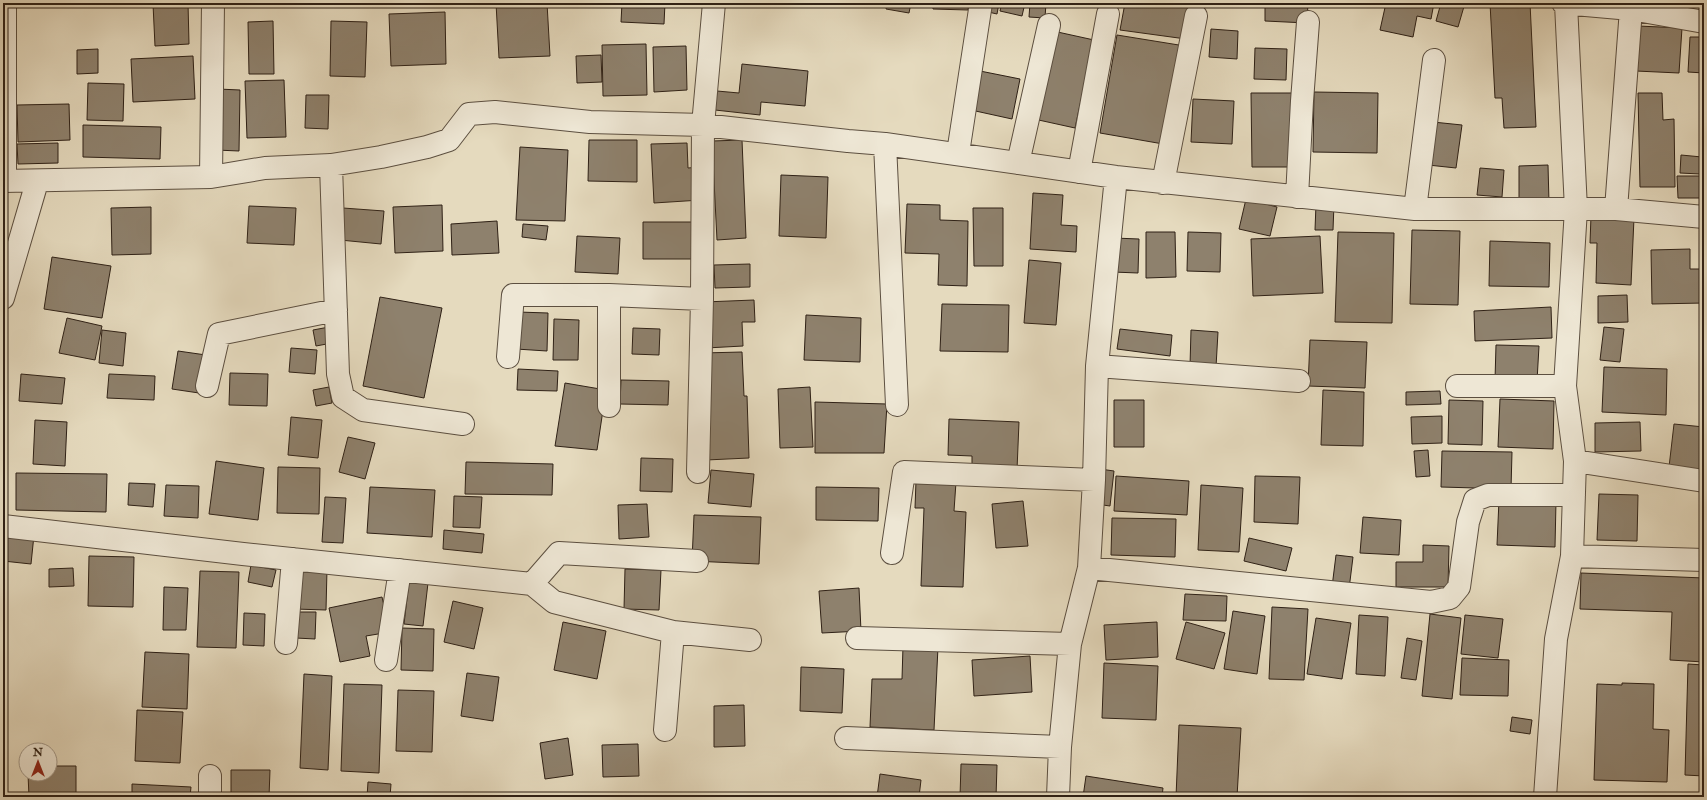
<svg xmlns="http://www.w3.org/2000/svg" width="1707" height="800" font-family="'IM FELL Double Pica',serif">
<style>
.building{fill:#8e816d;stroke:#2f2116}
.lines{fill:none;stroke-linecap:round;stroke-linejoin:round}
.street-casing{stroke:#5c4f40;stroke-width:24}
.street{stroke:#eee7d5;stroke-width:22}
</style>
<rect width="100%" height="100%" fill="#e5dabe"/>
<filter id="stains"><feTurbulence type="fractalNoise" baseFrequency=".005" numOctaves="4"/><feColorMatrix values="0 0 0 0 .2 0 0 0 0 .09 0 0 0 0 .02 0 0 0 .5 -.17"/></filter>
<radialGradient id="worn" r=".72"><stop offset=".6" stop-color="#630" stop-opacity="0"/><stop offset="1" stop-color="#630" stop-opacity=".3"/></radialGradient>
<path class="building" d="M188,3L189,44L155,46L153,4Z
M227,3H279L228,5Z
M367,3H407V7L367,5Z
M496,3H547L550,56L499,58Z
M622,3H665L664,24L621,22Z
M887,3H911L909,13L886,9Z
M933,3H969L968,10L933,9Z
M986,3H999L997,14L984,11Z
M1002,3H1025L1022,16L1000,11Z
M1030,3H1046L1045,18L1029,17Z
M1125,3H1191L1186,39L1120,30Z
M1265,3H1308L1307,23L1265,21Z
M1336,3H1379V5Z
M1386,3H1434L1431,19L1417,16L1413,37L1380,30Z
M1441,3H1465L1458,27L1436,21Z
M1490,3H1530L1536,127L1504,128L1502,98H1495Z
M445,12L446,64L391,66L389,14Z
M273,21L274,74H249L248,22Z
M331,21L367,22L365,77L330,76Z
M1638,26L1682,28L1679,73L1636,71Z
M1211,29L1238,31L1237,59L1209,57Z
M1053,31L1094,40L1075,128L1034,119Z
M1117,35L1185,46L1169,145L1100,133Z
M1690,37H1704V73L1688,72Z
M646,44L647,95L603,96L602,45Z
M686,46L687,90L654,92L653,47Z
M1255,48L1287,49L1286,80L1254,79Z
M98,49V73L77,74V50Z
M601,55L602,82L577,83L576,56Z
M193,56L195,99L133,102L131,59Z
M742,64L808,71L805,106L761,102L760,115L715,110L717,91L739,93Z
M980,71L1020,79L1012,119L971,110Z
M284,80L286,137L247,138L245,81Z
M88,83L124,84L123,121L87,120Z
M218,89L240,90L239,151L216,150Z
M1314,92L1378,93L1377,153L1313,152Z
M1251,93H1292L1293,167H1252Z
M1638,93H1662L1663,120L1674,119L1675,187H1640Z
M306,95H329L328,129L305,128Z
M1193,99L1234,101L1232,144L1191,142Z
M69,104L70,140L18,142L17,105Z
M1433,122L1462,125L1456,168L1428,165Z
M83,125L161,127L160,159L83,157Z
M589,140H637V182L588,181Z
M742,140L746,238L717,240L712,141Z
M58,143V163L18,164L17,144Z
M687,143L688,168L700,167L701,200L654,203L651,144Z
M520,147L568,150L565,221L516,220Z
M1681,155L1702,157L1700,174L1680,173Z
M1548,165L1549,203L1519,204V166Z
M1480,168L1504,170L1502,197L1477,195Z
M781,175L828,177L826,238L779,236Z
M1677,176H1704V198H1678Z
M1033,193L1063,195L1061,225L1077,226L1076,252L1030,249Z
M1246,199L1277,207L1270,236L1239,229Z
M907,204L940,205V220L968,221L967,286L938,285L939,254L905,253Z
M1316,204H1334L1333,230H1315Z
M442,205L443,251L395,253L393,207Z
M249,206L296,208L294,245L247,243Z
M151,207V254L112,255L111,208Z
M343,208L384,211L381,244L340,240Z
M973,208H1003V266H974Z
M1591,216L1634,218L1631,285L1596,283L1597,243H1590Z
M497,221L499,253L452,255L451,224Z
M643,222H700V259H643Z
M523,224L548,226L546,240L522,237Z
M1412,230L1460,231L1458,305L1410,304Z
M1146,232H1175L1176,277L1146,278Z
M1188,232L1221,233L1220,272L1187,271Z
M1338,232L1394,233L1392,323L1335,322Z
M577,236L620,238L618,274L575,272Z
M1320,236L1323,293L1253,296L1251,239Z
M1114,238L1139,239L1138,273L1113,272Z
M1490,241L1550,243L1549,287L1489,286Z
M1690,249V269H1704V303L1652,304L1651,250Z
M52,257L111,266L102,318L44,309Z
M1029,260L1061,263L1056,325L1024,323Z
M750,264V287L715,288L714,265Z
M1627,295L1628,322L1598,323V296Z
M380,297L442,308L424,398L363,386Z
M754,300L755,322H742L743,346L706,348L704,302Z
M942,304L1009,305L1008,352L940,351Z
M1551,307L1552,338L1475,341L1474,311Z
M518,312L548,313L547,351L516,349Z
M806,315L861,318L860,362L804,360Z
M67,318L102,326L95,360L59,353Z
M554,319L579,320L578,360H553Z
M329,327L332,343L316,346L313,330Z
M1604,327L1624,329L1620,362L1600,360Z
M633,328L660,329L659,355L632,354Z
M1120,329L1172,335L1170,356L1117,349Z
M102,330L126,333L123,366L99,363Z
M1191,330L1218,332L1216,367L1190,366Z
M1310,340L1367,342L1365,388L1308,386Z
M1496,345L1539,346L1537,381L1495,380Z
M291,348L317,350L315,374L289,372Z
M178,351L206,355L199,393L172,389Z
M742,352L744,396H747L749,458L706,460L702,353Z
M1604,367L1667,369L1666,415L1602,412Z
M518,369L558,371L557,391L517,390Z
M230,373L268,374L267,406L229,405Z
M21,374L65,378L62,404L19,401Z
M109,374L155,376L154,400L107,398Z
M621,380L669,381L668,405L620,404Z
M565,383L606,390L597,450L555,446Z
M329,387L332,403L316,406L313,390Z
M810,387L813,447L780,448L778,389Z
M1323,390L1364,392L1363,446L1321,445Z
M1440,391L1441,404L1406,405V392Z
M1500,399L1554,401L1553,449L1498,447Z
M1114,400H1144V447H1114Z
M1449,400L1483,401L1482,445L1448,444Z
M815,402L887,404L884,453H815Z
M1442,416V443L1412,444L1411,417Z
M291,417L322,420L318,458L288,455Z
M949,419L1019,422L1017,470L972,468V456L948,455Z
M35,420L67,422L65,466L33,464Z
M1640,422L1641,451L1595,452V423Z
M1674,424L1704,427L1703,471L1669,467Z
M348,437L375,443L365,479L339,472Z
M1428,450L1430,476L1416,477L1414,451Z
M1442,451L1512,452L1511,489L1441,487Z
M641,458L673,459L672,492L640,491Z
M216,461L264,468L258,520L209,514Z
M466,462L553,464L552,495L465,494Z
M278,467L320,468L319,514L277,513Z
M1100,469L1114,471L1110,506L1096,504Z
M711,470L754,474L751,507L708,503Z
M16,473L107,474L106,512L16,510Z
M1116,476L1189,481L1187,515L1114,511Z
M1255,476L1300,477L1298,524L1254,522Z
M916,481L956,482L954,511L966,512L963,587L921,586L924,508H915Z
M129,483L155,484L153,507L128,505Z
M166,485L199,486L198,518L164,516Z
M1201,485L1243,488L1239,552L1198,550Z
M370,487L435,490L432,537L367,533Z
M816,487L879,488L878,521L816,520Z
M1599,494L1638,495L1637,541L1597,540Z
M454,496L482,497L480,528L453,527Z
M325,497L346,498L343,543L322,542Z
M1499,500L1556,502L1555,547L1497,545Z
M1023,501L1028,546L996,548L992,504Z
M647,504L649,537L619,539L618,505Z
M694,515L761,517L759,564L692,561Z
M1363,517L1401,520L1399,555L1360,553Z
M1112,518L1176,519L1175,557L1111,555Z
M444,530L484,534L482,553L443,549Z
M3,531L34,535L31,564L3,561Z
M1249,538L1292,548L1286,571L1244,561Z
M1423,545L1449,546L1448,587H1396V562H1423Z
M1336,555L1353,557L1349,589L1332,587Z
M89,556L134,557L133,607L88,606Z
M251,565L276,570L272,587L248,582Z
M297,567L327,569L326,610L295,609Z
M73,568L74,586L49,587V569Z
M625,569L661,570L659,610L624,609Z
M200,571L239,572L236,648L197,647Z
M1581,573L1704,578V662L1670,660L1672,612L1580,609Z
M409,581L428,583L423,626L404,624Z
M164,587L188,588L186,630H163Z
M859,588L861,631L822,633L819,591Z
M1185,594L1227,596L1226,621L1183,620Z
M382,597L390,632L366,636L370,656L340,662L329,608Z
M453,601L483,608L474,649L444,642Z
M1272,607L1308,609L1304,680L1269,679Z
M1233,611L1265,616L1257,674L1224,669Z
M297,612H316L315,639L296,638Z
M244,613L265,614L264,646L243,645Z
M1430,614L1461,618L1452,699L1422,696Z
M1359,615L1388,617L1385,676L1356,674Z
M1465,615L1503,619L1498,658L1461,654Z
M1316,618L1351,623L1342,679L1307,674Z
M563,622L606,631L597,679L554,670Z
M1157,622L1158,657L1106,660L1104,625Z
M1186,622L1225,633L1214,669L1176,659Z
M402,628L434,629L433,671L401,670Z
M1407,638L1422,641L1416,680L1401,678Z
M903,646L938,647L934,730L870,727L872,679H902Z
M145,652L189,654L187,709L142,707Z
M1030,656L1032,692L974,696L972,660Z
M1462,658L1509,660L1508,696L1460,695Z
M1104,663L1158,666L1156,720L1102,718Z
M1688,664L1704,665V776L1685,775Z
M801,667L844,669L842,713L800,711Z
M467,673L499,677L493,721L461,716Z
M304,674L332,676L328,770L300,768Z
M1622,683L1654,684L1653,729L1669,730L1667,782L1594,780L1597,684L1622,685Z
M344,684L382,685L379,773L341,771Z
M398,690L434,691L432,752L396,751Z
M744,705L745,746L714,747V706Z
M137,710L183,712L180,763L135,761Z
M1512,717L1532,720L1530,734L1510,731Z
M1179,725L1241,728L1237,797H1176Z
M568,738L573,775L545,779L540,743Z
M638,744L639,776L603,777L602,745Z
M961,764L997,765L996,797H960Z
M50,766H76V797H29L28,774H50Z
M231,770H270L269,797H231Z
M880,774L921,780L919,797H877Z
M1086,776L1163,788L1162,797H1083Z
M368,782L391,784L390,797H367Z
M132,784L191,787L190,797H132Z"/>
<g class="lines">
<g class="street-casing">
<path id="street" d="M1563,3L1631,9L1704,22
M885,144L897,405
M958,153L981,3
M1018,163L1049,25
M331,165L338,374L343,397L363,410L463,424
M1079,172L1108,14
M211,177L213,3
M3,181L211,177L265,168L331,165L381,157L427,147L449,140L469,114L495,112L590,122L703,125L848,141L885,144L1116,177L1415,209H1616L1704,217
M5,181V3
M1163,183L1196,16
M1297,197L1302,101L1308,22
M1415,209L1434,60
M1616,209L1631,9
M609,295V406
M3,298L37,182
M508,357L513,295H609L702,299L703,125L714,3
M1097,366L1299,381
M207,386L219,334L336,310
M1457,386H1565
M1575,461L1704,481
M698,472L702,299
M3,526L243,554L532,584L554,602L673,632L750,640
M892,553L904,472L1094,480
M1572,556L1704,560
M1089,568L1431,602L1450,598L1459,587L1468,522L1475,500L1488,495H1574
M532,584L559,553L697,561
M857,638L1070,644
M286,643L293,559
M386,660L400,570
M665,730L673,632
M846,738L1060,747
M210,797V776
M1058,797L1060,747L1070,644L1089,568L1094,480L1097,366L1116,177
M1545,797L1556,639L1572,556L1575,461L1565,386L1576,209L1566,4"/>
</g>
<use href="#street" class="street"/>
</g>
<rect width="1707" height="800" fill="none" stroke="#e5dabe" stroke-width="16"/>
<rect x="4" y="4" width="1699" height="792" fill="none" stroke="#2f2116" stroke-width="2"/>
<rect x="8" y="8" width="1691" height="784" fill="none" stroke="#2f2116"/>
<g transform="translate(38 762)"><circle r="19" fill="#eee7d5" stroke="#a29889"/>
<path d="M0-3L7 15L0 10L-7 15Z" fill="#8f2418"/>
<text y="-6" font-size="11" font-weight="bold" text-anchor="middle" fill="#2f2116">N</text>
</g>
<rect width="100%" height="100%" filter="url(#stains)"/>
<rect width="100%" height="100%" fill="url(#worn)"/>
</svg>
